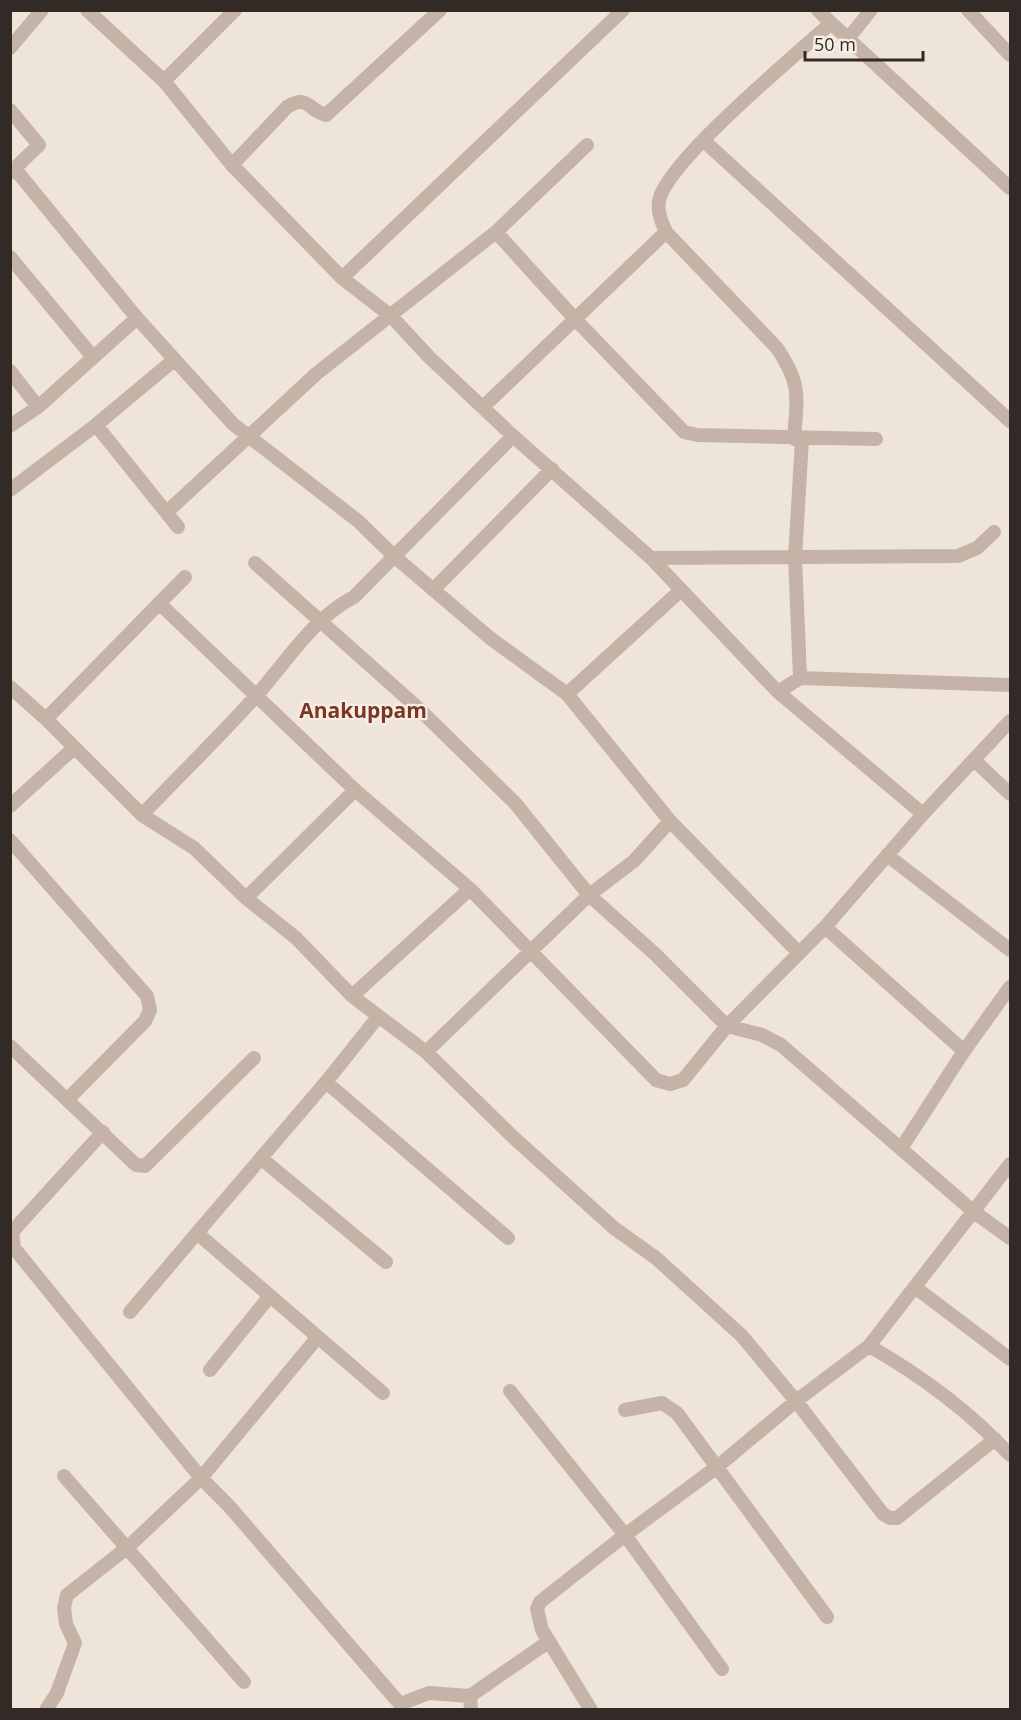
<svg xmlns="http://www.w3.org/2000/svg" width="1021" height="1720" font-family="'Open Sans',sans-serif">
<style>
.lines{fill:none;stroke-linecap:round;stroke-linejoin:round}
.street{stroke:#c6b3a7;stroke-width:14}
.labels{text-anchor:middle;stroke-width:4.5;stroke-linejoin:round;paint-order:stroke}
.district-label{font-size:21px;font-weight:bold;fill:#7b3626;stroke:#f7eee5}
</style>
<rect width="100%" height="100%" fill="#efe4d9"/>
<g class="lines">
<path class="street" d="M87,10L164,81L232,165L342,278L391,316L429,357L513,436L651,558L778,692L923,814
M818,10L831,23
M968,10L1010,55
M847,40L871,10
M10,48L42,10
M164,81L235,10
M10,110L39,145L10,173
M703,140L1010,421
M232,165L287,107C309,94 307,110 326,115L440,10
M15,169L137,318L233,424L358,521L395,557L490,638L567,694L670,821L798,952
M496,232L575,319L684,432L697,435L876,439
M10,257L93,357
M342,278L623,10
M10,371L38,407
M483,407L666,232
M96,425L178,527
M10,426L38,407L137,318
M794,439C797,396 802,386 777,348L666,232C662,223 657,212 659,201C666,162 796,55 831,23L1010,188
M10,490L96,425L174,360
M167,512L316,374L496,232L587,145
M651,558L958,556L977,548L994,532
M255,563L418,708L515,803L589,895L655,954L727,1026L762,1035L781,1045L974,1212L1010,1238
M433,590L552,469
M159,603L355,790L470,889L656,1080L670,1084L683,1080L727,1026L825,927L923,814L1010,721
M800,678L795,558L802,439
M10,687L46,719L142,815L194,848L246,898L296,938L352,996L426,1052L513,1137L614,1228L656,1258L742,1336L796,1401L869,1346L1010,1164
M778,692L800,678L1010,685
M567,694L680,591
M46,719L185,577
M975,761L1010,794
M10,806L74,748
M142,815C180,775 220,736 257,695C286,662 314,617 354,597L513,436
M10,840L147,996L150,1010L145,1021L67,1100
M887,855L1010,950
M246,898L355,790
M825,927L964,1051
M352,996L470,889
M378,1017L326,1082L197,1233L383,1393
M10,1046L136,1165L145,1166L254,1058
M426,1052L589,895L634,861L670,821
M326,1082L508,1238
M103,1132L20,1223L12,1233L14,1248L201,1478L229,1506L400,1704L429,1693L470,1696
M902,1147L964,1051L1010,987
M262,1159L386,1262
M916,1288L1010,1359
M130,1312L197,1233
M869,1346C922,1376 969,1411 1010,1455
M210,1370L269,1297
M510,1391L625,1535L540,1602L537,1609L542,1630L591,1710
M625,1410L662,1403L677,1413L827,1617
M64,1476L244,1682
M722,1669L625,1535L717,1467L796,1401L883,1514L890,1518H897L995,1439
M46,1710L57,1693L75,1643L66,1624L64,1608L67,1595L128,1547L201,1478L317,1338
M471,1710L470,1696L548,1642"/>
</g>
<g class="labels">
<g class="district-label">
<text x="363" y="718">Anakuppam</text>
</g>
</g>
<rect width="1021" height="1720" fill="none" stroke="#332a27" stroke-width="24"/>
<path d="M805 51v9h118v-9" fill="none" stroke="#332a27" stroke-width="3"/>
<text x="814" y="51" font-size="18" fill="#332a27" stroke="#f7eee5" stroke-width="4.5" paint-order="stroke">50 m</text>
</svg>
